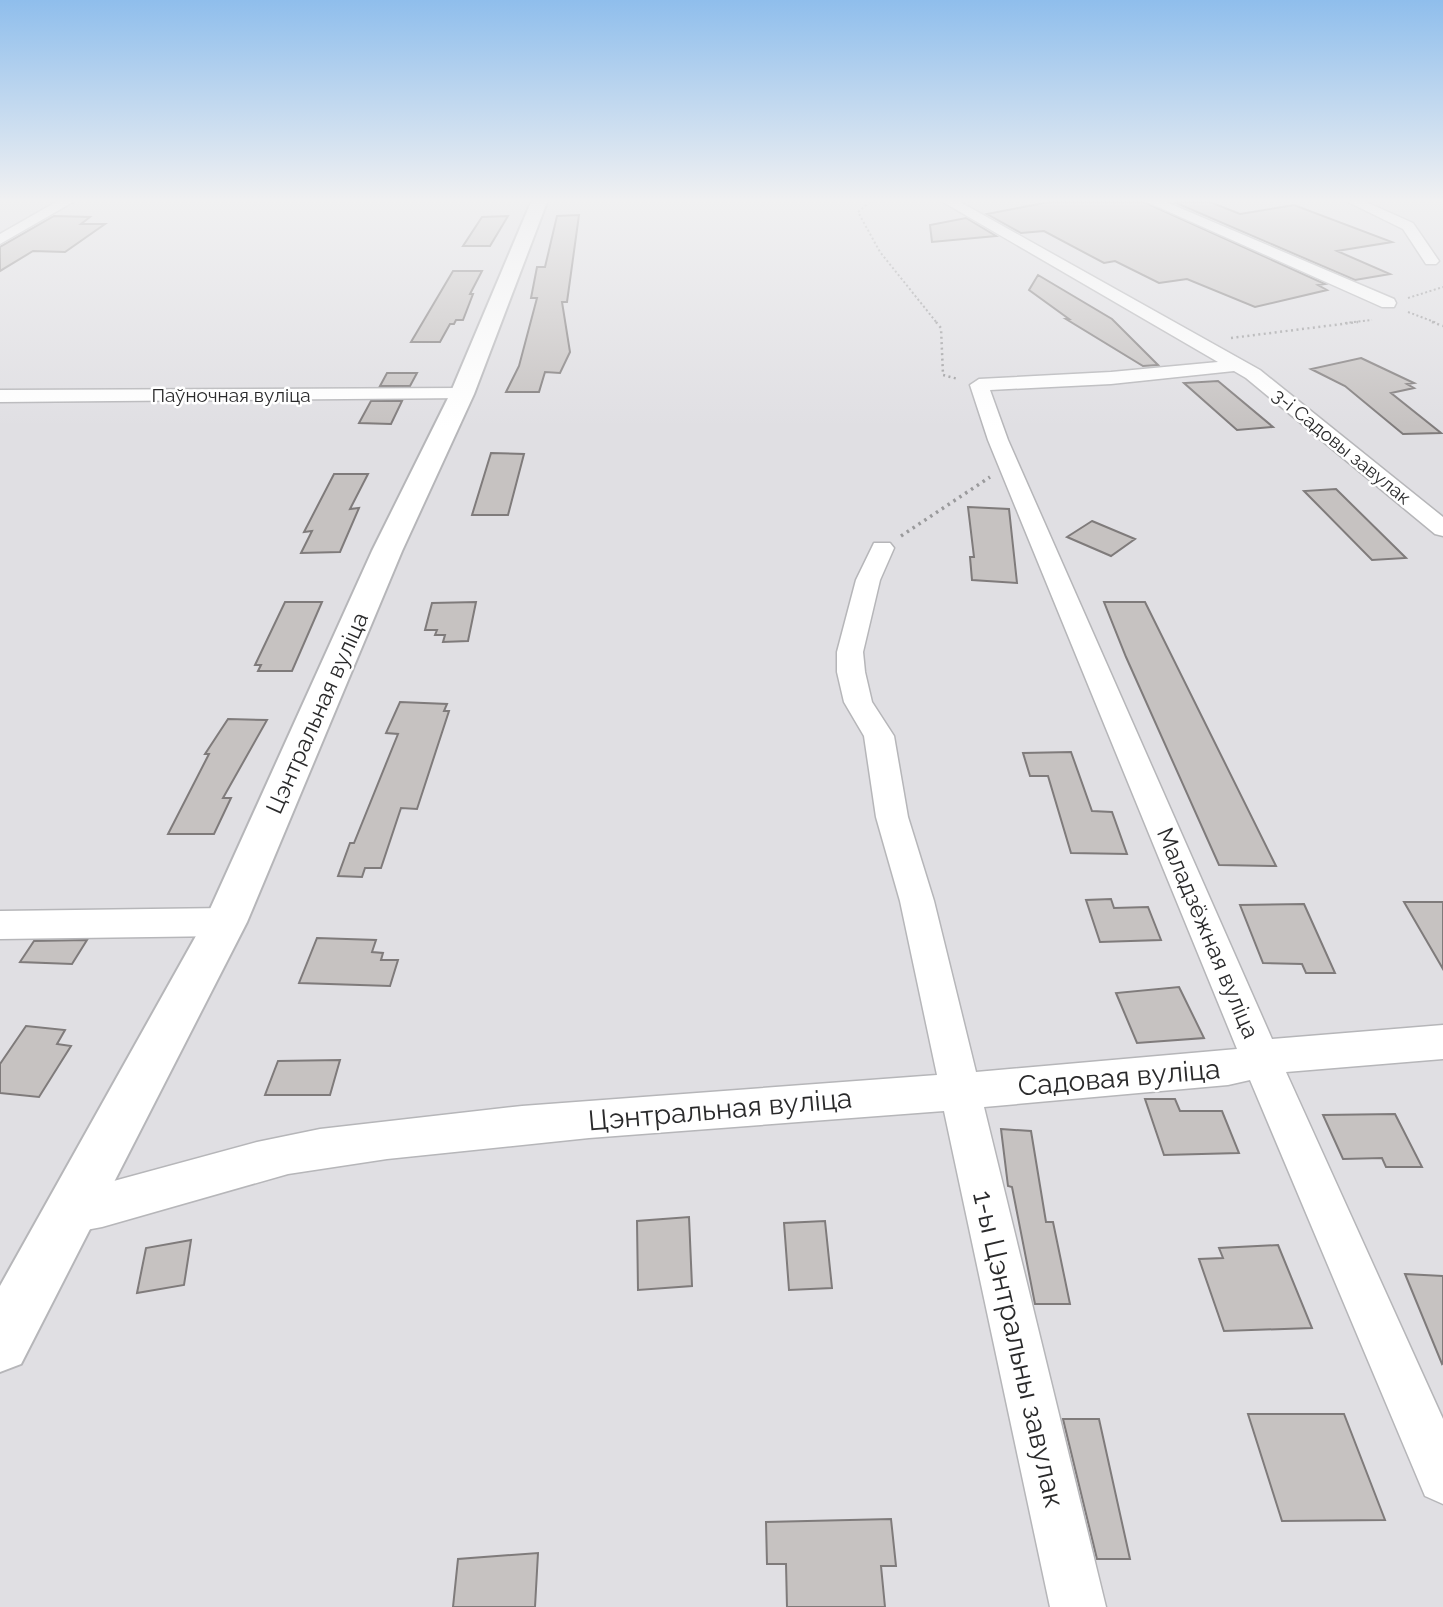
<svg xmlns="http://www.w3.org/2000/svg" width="1443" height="1607" font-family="Raleway,sans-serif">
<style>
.building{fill:#c6c2c1;stroke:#7f7b7b;stroke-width:2}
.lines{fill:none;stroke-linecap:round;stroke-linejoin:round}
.minor-casing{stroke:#b6b6b9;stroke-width:3}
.tertiary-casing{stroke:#b6b6b9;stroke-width:4}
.path-far2{stroke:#9a9a9c;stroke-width:2;stroke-dasharray:2 2.5;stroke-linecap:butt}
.path-far1{stroke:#9a9a9c;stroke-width:2.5;stroke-dasharray:2 3.5;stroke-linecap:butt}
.path{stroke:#9a9a9c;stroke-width:3.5;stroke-dasharray:2.5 4.5;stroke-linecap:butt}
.minor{fill:#fff;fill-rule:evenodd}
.tertiary{fill:#fff;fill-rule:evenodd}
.labels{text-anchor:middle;stroke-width:5;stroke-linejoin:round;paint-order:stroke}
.far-street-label{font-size:19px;fill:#2a2a2b;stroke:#fff}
.street-label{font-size:23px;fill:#2a2a2b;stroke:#fff}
.near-street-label{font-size:28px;fill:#2a2a2b;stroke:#fff}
</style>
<rect width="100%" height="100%" fill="#e0dfe3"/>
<path class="building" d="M1049,202H1144L1325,284L1318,285L1327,290L1255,307L1187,279L1159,283L1115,261L1104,263L1044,231L1021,233L987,214Z
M1174,202H1210L1240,214L1294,205L1392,242L1337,251L1390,274L1355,280Z
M579,215L567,302H562L570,352L560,373L545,372L539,392H506L519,366L537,298H531L537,267H545L557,216Z
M54,216L90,217L81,224H105L65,252L33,251L0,271V247Z
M508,216L490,246H463L482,217Z
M966,218L996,236L932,242L930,225Z
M453,271H482L470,294H473L463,320H456L454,324H450L440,342H411Z
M1038,275L1112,319L1158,365L1143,366L1066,319H1069L1029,290Z
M1361,358L1414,383L1407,384L1414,388L1391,393L1441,433L1403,434L1345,386L1311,369Z
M387,373H417L410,386H380Z
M1218,381L1273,427L1237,430L1184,383Z
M371,401H402L391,424L359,423Z
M491,453L524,454L508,515H472Z
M334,474H368L350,509L359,508L340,552L301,553L312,531L304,532Z
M1336,489L1406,558L1372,560L1304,491Z
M968,507L1009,509L1017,583L972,580L970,557H974Z
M1092,521L1135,539L1111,556L1067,537Z
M285,602H322L292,671H258L261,665H255Z
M476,602L468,641L443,642L445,635H435L437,630H425L432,603Z
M1104,602H1145L1276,866L1219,865L1126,657Z
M400,702L447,704L444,711H449L417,809L401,808L381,868H365L362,877L338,876L350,843H354L398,734L386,733Z
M228,719L267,720L223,798H231L214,834H168L209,754H205Z
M1071,752L1092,811L1112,812L1127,854L1071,853L1048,776H1030L1023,753Z
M1111,899L1114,908L1148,907L1161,940L1100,942L1086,900Z
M1404,902H1443V969Z
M1304,904L1335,973H1306L1302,964L1263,963L1240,905Z
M317,938L376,940L372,952L383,953L381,960H398L390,986L299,983Z
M87,940L72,964L20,962L34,941Z
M1179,987L1204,1038L1137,1043L1116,993Z
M26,1026L65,1030L57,1044L71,1046L39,1097L0,1093V1064Z
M340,1060L330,1095H265L278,1061Z
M1145,1099H1175L1180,1111H1222L1239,1153L1164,1155Z
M1395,1114L1422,1167H1386L1382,1158L1343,1159L1323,1115Z
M1001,1129L1031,1131L1046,1222H1053L1070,1304H1035L1012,1187L1008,1186Z
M689,1217L692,1286L638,1290L637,1221Z
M825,1221L832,1288L789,1290L784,1223Z
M191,1240L184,1285L137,1293L146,1248Z
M1278,1245L1312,1328L1224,1331L1199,1259L1223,1258L1219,1248Z
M1405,1274L1443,1276V1363L1442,1364Z
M1248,1414H1344L1385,1520L1282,1521Z
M1063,1419H1099L1130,1559H1097Z
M891,1519L896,1566H881L885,1607H787L786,1564H767L766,1522Z
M538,1553L535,1607H453L458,1559Z"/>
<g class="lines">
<g class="minor-casing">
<path id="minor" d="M56,202H73L0,244V234Z
M943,202H960L1260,370L1443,517V536L1435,534L1246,378L1234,371L1111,384L990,390L1008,440L1272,1039L1443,1025V1059L1286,1072L1443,1419V1504L1425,1496L1250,1080L1228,1085L984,1107L1106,1607H1050L944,1111L589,1138L387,1159L288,1174L102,1227L70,1233L55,1227L48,1212L55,1197L257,1142L320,1129L522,1106L937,1075L900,901L876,817L864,736L844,702L837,672V652L856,580L874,543H890L894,548L880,580L863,652L865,672L872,702L894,736L908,817L934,901L976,1072L1237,1049L988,440L970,385L979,379L1111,372L1218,362Z
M1147,202H1166L1394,299L1396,303L1394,307H1382Z
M1348,202H1366L1413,223L1439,261L1436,264H1426L1403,229Z
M462,388L469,390L472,394L469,398L0,402V390Z
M226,908L238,912L244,922L238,932L226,936L0,939V911Z"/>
</g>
<g class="tertiary-casing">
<path id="tertiary" d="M531,202H547L474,394L402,551L247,922L21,1364L0,1372V1286L206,918L372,551L450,394Z"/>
</g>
<path class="path-far2" d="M870,202L858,212L880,252L937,323
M1408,298L1443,287
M1408,312L1437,323
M1345,323L1372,320"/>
<path class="path-far1" d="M936,322L941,328L943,375L958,379
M1432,322L1443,326
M1231,338L1358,322"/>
<path class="path" d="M901,536L990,477"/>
<use href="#minor" class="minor"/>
<use href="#tertiary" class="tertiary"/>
</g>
<linearGradient id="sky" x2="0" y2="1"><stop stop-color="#8fbeec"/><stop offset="0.47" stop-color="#f1f1f2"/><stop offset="1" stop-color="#f1f1f2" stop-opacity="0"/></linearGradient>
<rect width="1443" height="427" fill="url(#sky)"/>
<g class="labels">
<g class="far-street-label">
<text x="231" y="402">Паўночная вуліца</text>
<text transform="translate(1342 446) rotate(39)" y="7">3-і Садовы завулак</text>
</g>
<g class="street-label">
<text transform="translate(317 713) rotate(-66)" y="8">Цэнтральная вуліца</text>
<text transform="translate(1208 933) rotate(67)" y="8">Маладзёжная вуліца</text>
</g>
<g class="near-street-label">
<text transform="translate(1119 1077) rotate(-5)" y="10">Садовая вуліца</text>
<text transform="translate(720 1109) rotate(-5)" y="10">Цэнтральная вуліца</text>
<text transform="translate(1019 1349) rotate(77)" y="10">1-ы Цэнтральны завулак</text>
</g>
</g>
</svg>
